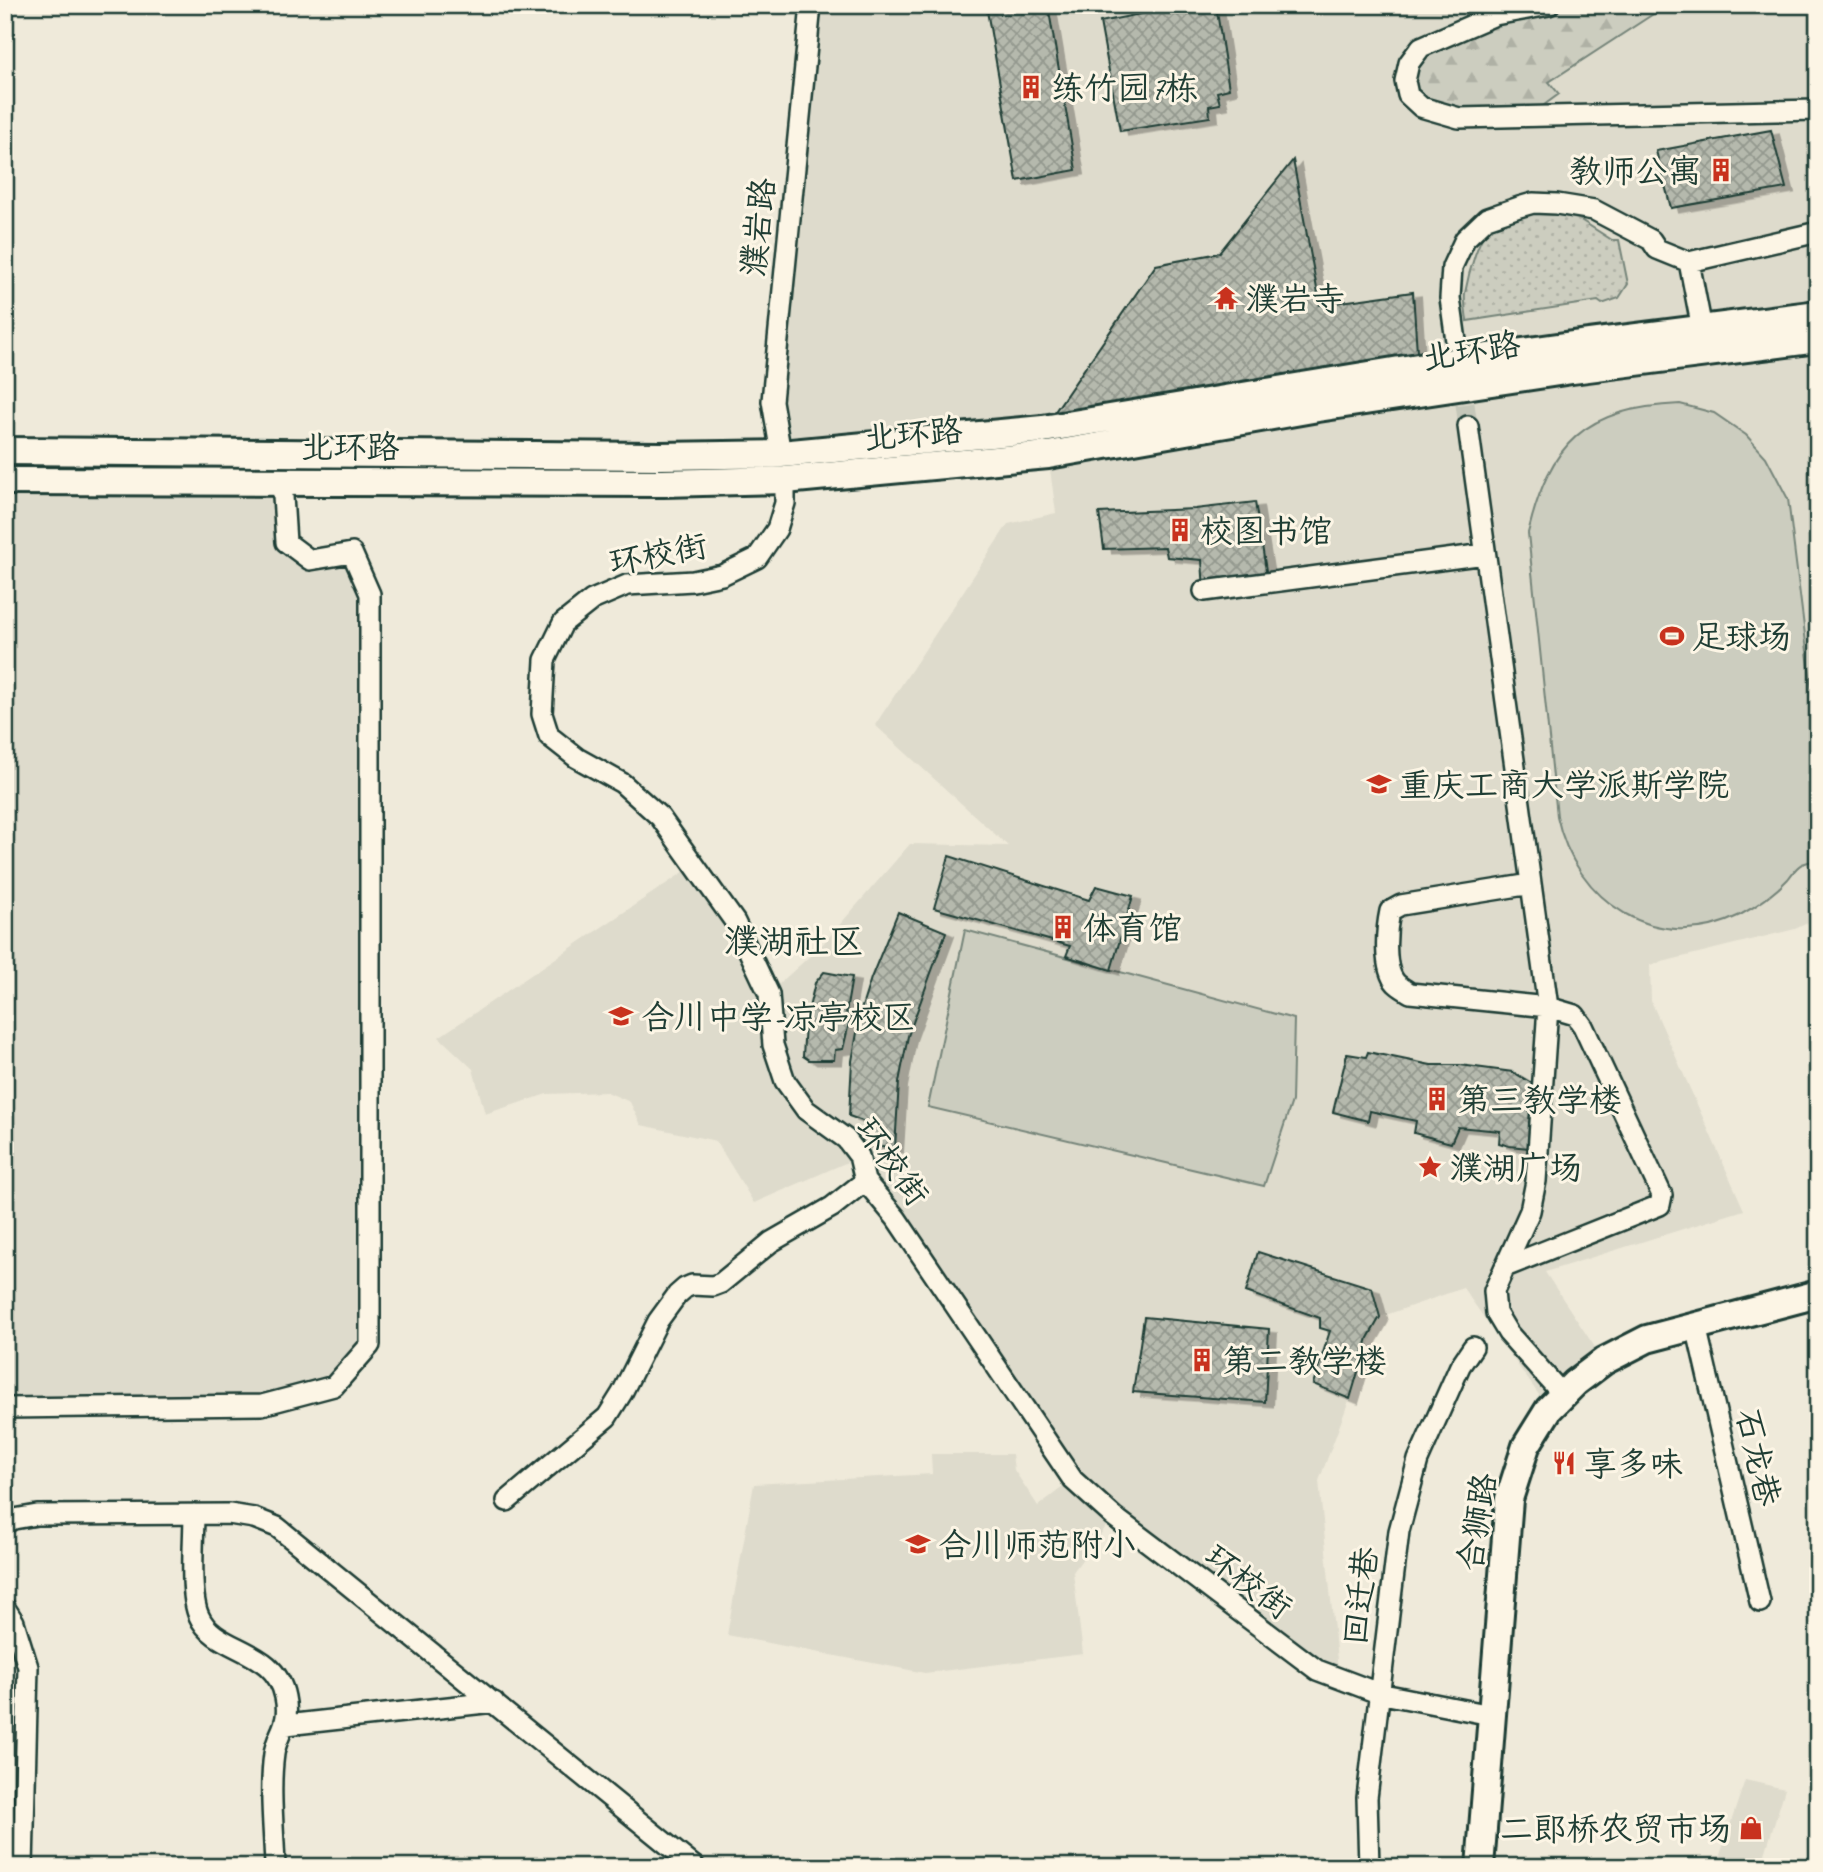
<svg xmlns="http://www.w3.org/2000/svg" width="1823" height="1872" font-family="Caveat,'LXGW WenKai TC',sans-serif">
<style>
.built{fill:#dedbcc}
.grass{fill:url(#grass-dots);stroke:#76857a;stroke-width:2}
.forest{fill:url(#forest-firs);stroke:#76857a;stroke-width:2}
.green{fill:#cccdbf;stroke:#76857a;stroke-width:2}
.building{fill:url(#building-cross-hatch);stroke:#1f3d34;stroke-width:2;filter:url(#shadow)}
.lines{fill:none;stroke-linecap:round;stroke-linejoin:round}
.minor-tunnel{stroke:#c5c7b9;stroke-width:19;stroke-dasharray:19 10;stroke-linecap:butt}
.minor-casing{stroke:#1f3d34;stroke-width:24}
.major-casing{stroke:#1f3d34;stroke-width:32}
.minor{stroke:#fcf5e5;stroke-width:19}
.major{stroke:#fcf5e5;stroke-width:26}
.labels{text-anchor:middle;stroke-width:6;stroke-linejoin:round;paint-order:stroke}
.poi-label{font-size:33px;fill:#1f3d34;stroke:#fcf5e5;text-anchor:start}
.street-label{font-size:33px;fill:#1f3d34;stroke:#fcf5e5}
.neighbourhood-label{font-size:35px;fill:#1f3d34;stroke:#fcf5e5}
</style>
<defs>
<pattern id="grass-dots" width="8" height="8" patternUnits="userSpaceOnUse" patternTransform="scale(1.75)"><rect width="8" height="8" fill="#cccdbf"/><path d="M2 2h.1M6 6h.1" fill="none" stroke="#afb1a5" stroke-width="1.8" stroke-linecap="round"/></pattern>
<pattern id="forest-firs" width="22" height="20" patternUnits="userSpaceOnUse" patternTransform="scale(1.75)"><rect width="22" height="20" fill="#cccdbf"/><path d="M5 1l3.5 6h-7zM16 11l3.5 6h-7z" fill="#afb1a5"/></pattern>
<pattern id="building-cross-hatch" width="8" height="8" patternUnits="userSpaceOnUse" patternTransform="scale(1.75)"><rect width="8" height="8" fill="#b5b9ad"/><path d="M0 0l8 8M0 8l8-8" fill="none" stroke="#93988e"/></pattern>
<filter id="shadow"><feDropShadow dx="8" dy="4.5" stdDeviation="0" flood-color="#0004"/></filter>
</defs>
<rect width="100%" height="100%" fill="#efeada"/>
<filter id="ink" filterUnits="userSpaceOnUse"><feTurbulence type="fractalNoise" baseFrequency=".0143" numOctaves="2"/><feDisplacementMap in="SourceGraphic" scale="14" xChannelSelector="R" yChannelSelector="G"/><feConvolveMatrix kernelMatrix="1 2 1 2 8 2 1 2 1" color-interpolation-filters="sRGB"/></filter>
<g filter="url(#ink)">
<path class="built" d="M811,5H1818V918L1795,929L1650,965L1651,1001L1744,1210L1545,1272L1604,1361L1549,1409L1463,1288L1380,1317L1319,1481L1339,1680L1113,1517L1073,1572L1083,1654L925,1673L727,1635L754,1484L932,1474L931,1454H1012L1014,1470L1038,1506L1072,1480L859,1157L754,1203L716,1141L641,1125L630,1102L607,1092L547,1094L485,1114L473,1069L439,1037L694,865L769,993L822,945L910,844L1008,846L875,725L1008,524L1056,513L1048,455L1418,367L1413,292L1320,305L1293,161L1219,253L1156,265L1043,429L781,454L772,401Z
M5,481H282L286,543L310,560L352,553L370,594V1345L334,1386L262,1405L5,1408Z
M1745,1780L1785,1789L1761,1867H1716Z"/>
<path class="grass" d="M1543,212L1579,219L1612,240H1619L1628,284L1619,298L1602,304L1598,301L1467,321C1466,312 1464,302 1465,293C1468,276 1479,231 1495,222C1509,213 1526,212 1543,212Z"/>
<path class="forest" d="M1549,5H1667L1549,82L1559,94L1529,116L1421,107L1409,63L1421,47Z"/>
<path class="green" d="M1680,404L1714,413L1746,435L1766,457L1788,499L1818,739V860C1813,861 1807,862 1802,864C1796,867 1792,874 1788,879C1774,894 1757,906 1740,915C1657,957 1575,901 1557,816L1528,533C1550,442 1585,408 1680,404Z
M965,930L1294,1019L1292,1101L1264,1186L928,1107Z"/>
<path class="building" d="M986,5H1048L1076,170L1017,181Z
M1185,5H1216L1229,89L1217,92L1220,104L1209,106L1210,117L1120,131L1100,22Z
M1771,130L1786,188L1671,208L1656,151Z
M1293,160L1320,305L1413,292L1418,367L1043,429L1156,265L1219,253Z
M1255,502L1268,583L1204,591L1202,560L1167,557L1165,547L1104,549L1099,513L1195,509Z
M949,856L1089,900L1096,886L1133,896L1111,970L1066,956L1070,946L934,908Z
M898,912L946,932L908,1036L899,1082L895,1148L862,1143L865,1122L849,1116L852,1061L861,1010L871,978Z
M824,972L852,977L846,1012L851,1015L843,1049L835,1050L834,1060H809L803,1056L805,1024L815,983Z
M1368,1052L1431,1065H1460L1513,1072L1538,1087V1149L1509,1146L1499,1143L1500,1131L1458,1127L1451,1143L1414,1133L1416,1121L1370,1111L1368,1121L1333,1112L1347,1054L1366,1057Z
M1258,1252L1372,1288L1380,1317L1368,1338L1350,1399L1313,1384L1330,1331L1320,1328V1318L1246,1292Z
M1144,1317L1269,1329L1265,1402L1133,1392Z"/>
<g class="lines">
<path class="minor-tunnel" d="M1461,375L1468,426"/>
<g class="minor-casing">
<path id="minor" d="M1549,5L1495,15L1421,47L1409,63L1405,81L1408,95L1421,107L1459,118L1818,110
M1689,262L1702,329
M1456,341L1450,298L1452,267L1465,239L1487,218L1519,207L1533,203L1557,204L1594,210L1651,240L1657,249L1689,262L1818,232
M1468,426L1548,1007L1536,1181L1530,1211L1494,1291L1496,1313L1508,1333L1563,1395
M781,454L772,401L811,5
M785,480V503L777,529L757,558L722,575L693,581L627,585L592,600L563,623L545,660L542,714L549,736L577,758L622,783L660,817L735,922L769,994L773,1045L785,1081L806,1110L846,1139L859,1156L865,1181L896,1218L1073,1480L1113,1516L1317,1670L1378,1693L1491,1715
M1204,591L1485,554
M1505,1267L1660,1205L1662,1195L1583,1026L1575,1015L1548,1007L1410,993C1406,990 1400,987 1396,983C1383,969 1386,930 1390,911L1401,905L1531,884
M1696,1326L1760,1602
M5,1408L262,1405L334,1386L370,1345V594L352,553L310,560L286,542L282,481
M507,1501L607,1417L622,1393L658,1321L677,1295L685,1288L692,1285L713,1286L721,1283L771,1242L832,1207L865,1181
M194,1514C194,1539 189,1595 199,1616C215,1653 275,1646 285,1697C291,1725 277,1732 274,1754C269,1790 274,1830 275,1867
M5,1523L14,1519L37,1515L229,1514L254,1518L277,1527L695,1867
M5,1608L14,1622L28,1667L23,1867
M286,1725L494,1702
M1369,1867L1367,1798L1399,1531L1418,1460L1460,1366L1473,1347"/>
</g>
<g class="major-casing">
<path id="major" d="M5,451L660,456L781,454L1043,429L1418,367L1572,345L1818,314
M5,481L663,483L785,480L1048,455L1318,408L1572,370L1818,339
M1480,1867L1509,1499L1526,1446L1549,1409L1575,1383L1604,1361L1647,1339L1818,1294"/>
</g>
<use href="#minor" class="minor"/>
<use href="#major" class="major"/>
</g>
</g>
<defs>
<g id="building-bare" transform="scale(1.89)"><path d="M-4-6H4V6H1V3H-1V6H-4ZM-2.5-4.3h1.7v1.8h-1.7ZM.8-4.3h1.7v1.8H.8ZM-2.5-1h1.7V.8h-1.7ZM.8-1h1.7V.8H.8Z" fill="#c8321e" stroke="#fcf5e5" stroke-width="2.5" paint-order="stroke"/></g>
<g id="temple-bare" transform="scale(1.89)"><path d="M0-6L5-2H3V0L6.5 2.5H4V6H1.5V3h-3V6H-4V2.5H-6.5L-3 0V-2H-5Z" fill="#c8321e" stroke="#fcf5e5" stroke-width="2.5" paint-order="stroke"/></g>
<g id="stadium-bare" transform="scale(1.89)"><path d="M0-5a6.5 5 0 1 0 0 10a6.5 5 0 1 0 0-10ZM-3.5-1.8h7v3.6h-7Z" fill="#c8321e" stroke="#fcf5e5" stroke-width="2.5" paint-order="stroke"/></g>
<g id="university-bare" transform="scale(1.89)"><path d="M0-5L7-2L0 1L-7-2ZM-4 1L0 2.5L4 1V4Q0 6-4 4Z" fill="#c8321e" stroke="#fcf5e5" stroke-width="2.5" paint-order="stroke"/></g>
<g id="school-bare" transform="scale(1.89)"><path d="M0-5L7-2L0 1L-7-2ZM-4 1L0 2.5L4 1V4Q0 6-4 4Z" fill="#c8321e" stroke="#fcf5e5" stroke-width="2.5" paint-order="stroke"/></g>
<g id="sight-bare" transform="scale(1.89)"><path d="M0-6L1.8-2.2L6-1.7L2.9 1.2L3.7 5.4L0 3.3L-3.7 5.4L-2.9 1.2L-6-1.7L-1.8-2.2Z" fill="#c8321e" stroke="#fcf5e5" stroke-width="2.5" paint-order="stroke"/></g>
<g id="restaurant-bare" transform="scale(1.89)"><path d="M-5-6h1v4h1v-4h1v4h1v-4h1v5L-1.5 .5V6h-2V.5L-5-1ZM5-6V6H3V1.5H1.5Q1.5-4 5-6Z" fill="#c8321e" stroke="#fcf5e5" stroke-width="2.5" paint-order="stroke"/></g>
<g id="shop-bare" transform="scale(1.89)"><path d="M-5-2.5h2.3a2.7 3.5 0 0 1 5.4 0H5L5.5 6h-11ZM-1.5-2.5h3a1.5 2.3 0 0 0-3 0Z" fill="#c8321e" stroke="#fcf5e5" stroke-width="2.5" paint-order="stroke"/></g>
</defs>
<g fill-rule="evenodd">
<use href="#building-bare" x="1031" y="87"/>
<use href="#building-bare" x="1721" y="170"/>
<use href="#temple-bare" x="1226" y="298"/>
<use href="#building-bare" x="1180" y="530"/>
<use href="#stadium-bare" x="1672" y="636"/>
<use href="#university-bare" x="1379" y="784"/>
<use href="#building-bare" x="1063" y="927"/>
<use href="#school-bare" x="621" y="1016"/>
<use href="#building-bare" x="1437" y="1099"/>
<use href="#sight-bare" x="1430" y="1167"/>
<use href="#building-bare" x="1202" y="1360"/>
<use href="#restaurant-bare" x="1564" y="1463"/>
<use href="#school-bare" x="918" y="1544"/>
<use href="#shop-bare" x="1751" y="1828"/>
</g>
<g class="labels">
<g class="poi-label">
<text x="1051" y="99">练竹园7栋</text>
<text x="1701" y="182" text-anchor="end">教师公寓</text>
<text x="1246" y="310">濮岩寺</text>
<text x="1200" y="542">校图书馆</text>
<text x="1692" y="648">足球场</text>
<text x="1399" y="796">重庆工商大学派斯学院</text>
<text x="1083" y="939">体育馆</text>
<text x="641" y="1028">合川中学-凉亭校区</text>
<text x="1457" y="1111">第三教学楼</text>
<text x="1450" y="1179">濮湖广场</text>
<text x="1222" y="1372">第二教学楼</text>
<text x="1584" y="1475">享多味</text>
<text x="938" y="1556">合川师范附小</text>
<text x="1731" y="1840" text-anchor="end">二郎桥农贸市场</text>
</g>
<g class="street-label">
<text transform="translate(757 227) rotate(-84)" y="12">濮岩路</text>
<text transform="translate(1471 350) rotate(-9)" y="12">北环路</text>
<text transform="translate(913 433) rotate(-5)" y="12">北环路</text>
<text x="350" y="458">北环路</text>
<text transform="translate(658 553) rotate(-11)" y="12">环校街</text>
<text transform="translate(893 1161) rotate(54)" y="12">环校街</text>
<text transform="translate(1759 1457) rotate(77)" y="12">石龙巷</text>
<text transform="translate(1476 1522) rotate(-81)" y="12">合狮路</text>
<text transform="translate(1249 1581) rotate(37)" y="12">环校街</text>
<text transform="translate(1359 1596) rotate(-83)" y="12">回迁巷</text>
</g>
<g class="neighbourhood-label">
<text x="794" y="953">濮湖社区</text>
</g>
</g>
<rect width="1823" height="1872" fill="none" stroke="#fcf5e5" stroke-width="28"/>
<rect x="14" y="14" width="1795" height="1844" fill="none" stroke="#1f3d34" stroke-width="2.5" filter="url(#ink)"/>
</svg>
